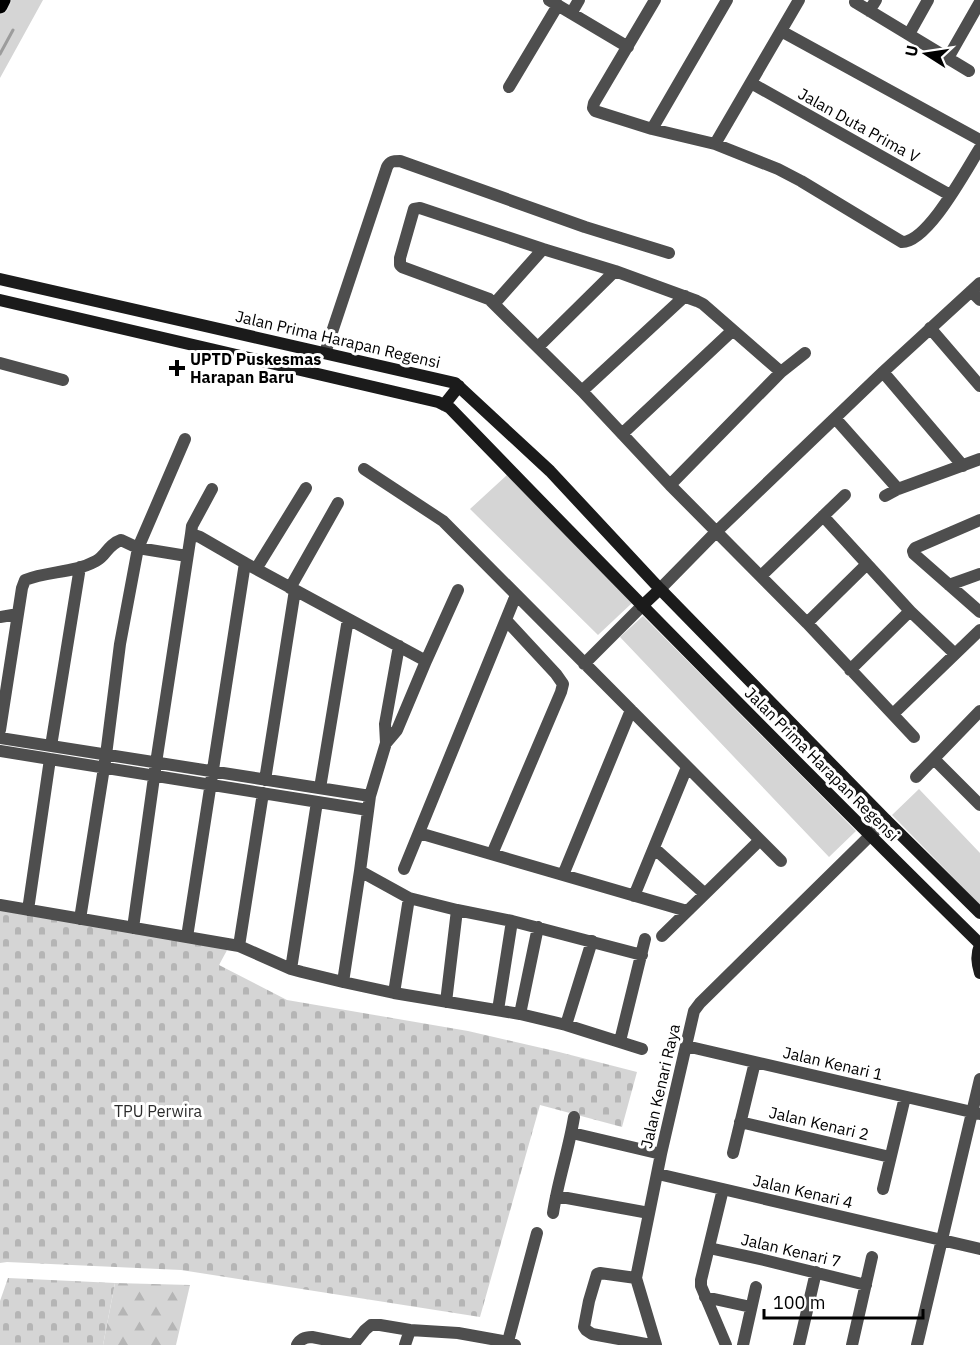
<svg xmlns="http://www.w3.org/2000/svg" width="980" height="1345" font-family="'IBM Plex Sans',sans-serif">
<style>
.green{fill:#d5d5d5}
.forest{fill:url(#forest-firs)}
.cemetery{fill:url(#cemetery-stones)}
.lines{fill:none;stroke-linecap:round;stroke-linejoin:round}
.stream{stroke:#9c9c9c;stroke-width:3}
.primary-casing{stroke:#dbdbdb;stroke-width:18}
.street{stroke:#4e4e4e;stroke-width:12}
.secondary{stroke:#1b1b1b;stroke-width:12}
.primary{stroke:#000;stroke-width:15}
.poi-dot{fill:#000;stroke:#fff;stroke-width:2}
.labels{text-anchor:middle;stroke-width:6;stroke-linejoin:round;paint-order:stroke}
.street-label{font-size:16px;fill:#000;stroke:#fff}
.poi-label{font-size:16px;font-weight:bold;fill:#000;stroke:#fff;text-anchor:start}
.park-label{font-size:16px;fill:#2c2c2c;stroke:#fff}
</style>
<defs>
<pattern id="forest-firs" width="22" height="20" patternUnits="userSpaceOnUse" patternTransform="scale(1.5)"><rect width="22" height="20" fill="#d5d5d5"/><path d="M5 1l3.5 6h-7zM16 11l3.5 6h-7z" fill="#b5b5b5"/></pattern>
<pattern id="cemetery-stones" width="16" height="16" patternUnits="userSpaceOnUse" patternTransform="scale(1.5)"><rect width="16" height="16" fill="#d5d5d5"/><path d="M2 7V4a2 2 0 0 1 4 0v3zM10 15v-3a2 2 0 0 1 4 0v3z" fill="#b5b5b5"/></pattern>
</defs>
<rect width="100%" height="100%" fill="#fff"/>
<path class="green" d="M3,0H43L0,78V6Z
M507,475L632,603L598,635L470,509Z
M643,616L856,831L829,857L620,637Z
M919,789L980,853V905L892,815Z"/>
<path class="forest" d="M115,1283L190,1285L176,1345H103Z"/>
<path class="cemetery" d="M0,908L232,941L219,965L287,1000L468,1031L559,1052L637,1072L622,1127L540,1105L480,1317L181,1270L7,1262L0,1263Z
M8,1278L115,1283L103,1345H0V1301Z"/>
<g class="lines">
<path class="stream" d="M0,54L13,30"/>
<g class="primary-casing">
<path id="primary" d="M0,6L3,0"/>
</g>
<path class="street" d="M549,0L628,47
M655,0L594,103L593,108L595,111L652,129L715,144L778,169L801,181L902,242C928,242 966,170 980,148
M855,2L969,71
M869,11L876,0
M572,12L579,0
M781,31L980,140
M909,34L928,0
M948,58L980,2
M751,83L950,195
M509,87L558,5
M652,129L727,0
M715,144L799,0
M971,291L980,300
M494,304L543,249
M930,328L980,386
M538,347L615,271
M325,353L387,167C390,161 393,161 400,161L585,227L669,253
M0,363L63,380
M781,372L703,304L697,301L615,271L543,249L420,208L414,209L400,258V265L402,267L489,299L494,304L582,391L670,485L807,623L914,737
M883,372L963,466
M582,391L685,296
M835,418L898,489
M622,434L733,330
M364,469L443,521L781,861
M670,485L781,372L805,353
M885,496L898,489L980,459
M823,516L910,611L955,654
M980,520L915,548L913,551L914,554L980,612
M191,534L192,526L212,489
M256,569L306,488
M761,576L845,495
M949,585L980,574
M290,588L338,503
M660,589L716,532L883,372L980,283
M0,617L18,614
M807,623L867,564
M584,664L642,606
M850,670L910,611
M893,714L980,630
M0,730L22,588L25,580C48,571 74,573 96,561C107,555 107,545 121,540L138,548L187,556
M0,738L370,796
M386,743L397,730L426,661L458,590
M51,746L80,567
M0,751L368,810
M934,759L980,805
M916,777L980,711
M265,780L295,590
M320,788L348,619
M419,833L687,911
M654,848L705,894
M492,854L561,692L563,684L556,674L506,620
M404,869L516,595
M360,871L409,898L457,910L512,921L642,955
M563,875L631,710
M634,896L687,767
M0,905L239,946L291,969L302,972L343,982L394,993L520,1014L566,1025L642,1049
M28,910L50,759
M80,919L106,755L120,644L138,548L185,439
M133,928L156,763L191,534L200,537L245,563L426,661
M662,936L760,840
M187,937L245,563
M239,946L263,793
M291,969L317,802
M343,982L360,871L370,796L386,743L385,724L399,646
M394,993L409,898
M446,1002L457,910
M498,1010L512,921
M520,1014L538,927
M566,1025L592,941
M620,1041L645,939
M686,1046L980,1114
M740,1122L890,1157
M572,1133L661,1154
M733,1153L755,1062
M658,1174L980,1249
M723,1189L701,1280V1286L726,1345
M883,1189L905,1097
M556,1196L649,1213
M553,1213C558,1180 569,1149 574,1117
M709,1248L764,1260L866,1285
M636,1278L600,1273L597,1274L589,1301L584,1327L586,1330L592,1334L651,1345
M705,1297L751,1307
M297,1345C300,1339 306,1337 312,1337L352,1345
M353,1345L365,1330L371,1325H380L410,1330L458,1333L508,1342L515,1345
M405,1345L410,1330
M507,1345L537,1233
M656,1345L636,1278L661,1154L694,1011L700,1003L886,820
M743,1345L756,1287
M799,1345L816,1272
M852,1345L872,1257
M917,1345L980,1079"/>
<path class="secondary" d="M0,279L455,383L550,471L660,589L886,820L980,913
M0,300L438,402L450,408C625,589 801,768 980,944
M444,405L459,386
M642,606L660,589
M980,945C976,955 977,963 980,973"/>
<use href="#primary" class="primary"/>
</g>
<path class="poi-dot" d="M174 359h6v6h6v6h-6v6h-6v-6h-6v-6h6z"/>
<g class="labels">
<g class="street-label">
<text transform="translate(859 125) rotate(29)" y="6">Jalan Duta Prima V</text>
<text transform="translate(338 339) rotate(13)" y="6">Jalan Prima Harapan Regensi</text>
<text transform="translate(822 764) rotate(45)" y="6">Jalan Prima Harapan Regensi</text>
<text transform="translate(833 1063) rotate(13)" y="6">Jalan Kenari 1</text>
<text transform="translate(660 1086) rotate(-77)" y="6">Jalan Kenari Raya</text>
<text transform="translate(819 1123) rotate(13)" y="6">Jalan Kenari 2</text>
<text transform="translate(803 1191) rotate(13)" y="6">Jalan Kenari 4</text>
<text transform="translate(791 1250) rotate(13)" y="6">Jalan Kenari 7</text>
</g>
<g class="poi-label">
<text x="190" y="365">UPTD Puskesmas<tspan x="190" dy="18">Harapan Baru</tspan></text>
</g>
<g class="park-label">
<text x="158" y="1117">TPU Perwira</text>
</g>
</g>
<g transform="translate(926 54) rotate(282)" stroke="#ffffff" stroke-width="4.5" paint-order="stroke">
<path d="M0-4.5L10 22L0 15L-10 22Z" fill="#000000"/>
<text y="-9" font-size="16" font-weight="bold" text-anchor="middle" fill="#000000">U</text>
</g>
<path d="M764 1309v9h159v-9" fill="none" stroke="#000000" stroke-width="3"/>
<text x="773" y="1309" font-size="18" fill="#000000" stroke="#ffffff" stroke-width="4.5" paint-order="stroke">100 m</text>
</svg>
